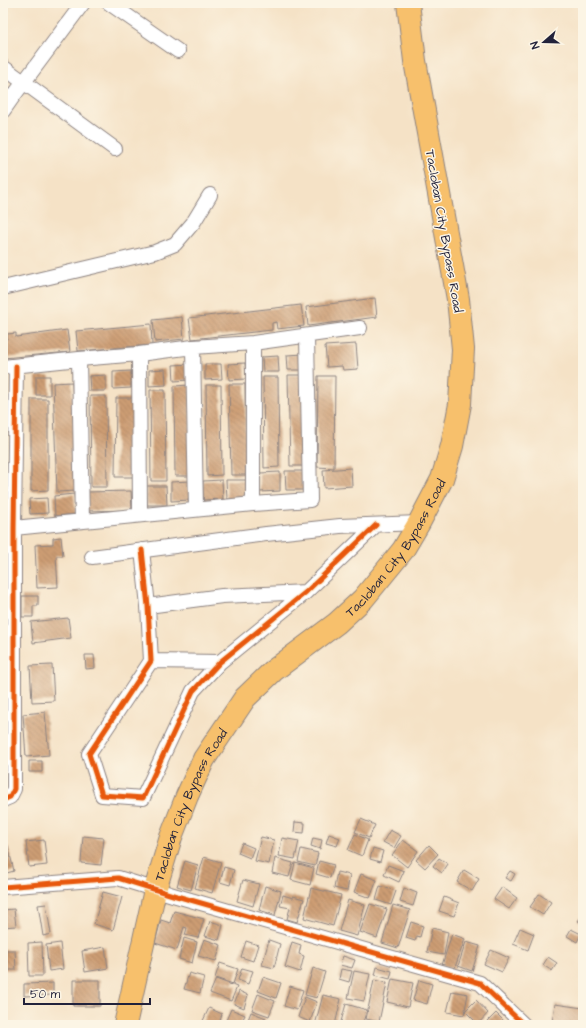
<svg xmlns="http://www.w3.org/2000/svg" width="586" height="1028" font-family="'Architects Daughter',sans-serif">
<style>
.building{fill:url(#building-back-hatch)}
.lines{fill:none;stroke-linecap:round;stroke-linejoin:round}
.minor-casing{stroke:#8c8280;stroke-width:16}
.trunk-casing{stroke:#8c8280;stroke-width:24}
.minor{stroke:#fff;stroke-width:14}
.trunk{stroke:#f7c06c;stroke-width:22}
.cycleway-casing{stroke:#fcf5e5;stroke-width:8}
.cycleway{stroke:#e8590c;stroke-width:5}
.labels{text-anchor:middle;stroke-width:3;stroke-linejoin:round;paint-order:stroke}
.street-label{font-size:13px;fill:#22223b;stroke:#fcf5e5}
</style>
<defs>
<pattern id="building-back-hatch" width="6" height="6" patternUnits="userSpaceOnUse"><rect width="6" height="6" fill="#cd9d73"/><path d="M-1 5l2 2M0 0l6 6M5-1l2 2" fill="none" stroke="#a68060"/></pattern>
</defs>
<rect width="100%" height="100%" fill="#fcf5e5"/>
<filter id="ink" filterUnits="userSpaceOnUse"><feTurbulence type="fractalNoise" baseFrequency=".025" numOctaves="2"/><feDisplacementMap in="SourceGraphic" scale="8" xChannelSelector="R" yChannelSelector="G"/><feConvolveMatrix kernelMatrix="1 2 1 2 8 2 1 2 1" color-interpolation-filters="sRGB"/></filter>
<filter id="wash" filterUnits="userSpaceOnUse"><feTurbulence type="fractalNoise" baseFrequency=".012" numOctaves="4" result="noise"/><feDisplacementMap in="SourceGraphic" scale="16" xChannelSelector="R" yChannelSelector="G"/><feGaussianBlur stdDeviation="0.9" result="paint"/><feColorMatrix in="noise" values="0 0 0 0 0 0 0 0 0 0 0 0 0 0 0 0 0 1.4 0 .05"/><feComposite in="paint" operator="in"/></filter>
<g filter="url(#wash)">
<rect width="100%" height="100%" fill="#f5e2c6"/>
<g id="blocks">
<path class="building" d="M375,298L377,317L308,326L306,307Z
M301,305L304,326L277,329L276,322L272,323V330L192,339L189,318Z
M182,317L184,339L155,342L153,320Z
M151,324L152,345L78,351L76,331Z
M67,330L70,352L3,358V339H7V334L16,333V337Z
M356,344L358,369L343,370L342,366L327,367L325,346Z
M304,354L305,370H288L287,355Z
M278,356L279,372H263L262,357Z
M245,363L246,379L229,380L228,364Z
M190,364V380L174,381L173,365Z
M205,364H221L222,379L205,380Z
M165,369L166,385L149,386V370Z
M131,371V388L113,389V372Z
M106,375V391H90L89,376Z
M288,375H304L305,466H290Z
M36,376H50V395H36Z
M318,376H335L334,468L317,467Z
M263,377H278L279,467L264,468Z
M72,382L76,491L57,492L53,383Z
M229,384H245L246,475H231Z
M190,385L191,476H175L174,386Z
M206,385H221L222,475L207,476Z
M150,390H165L166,481H151Z
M90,396H106L107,487H91Z
M116,398H134V477H115Z
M31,399H48V490L31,491Z
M3,406H6L4,445H3Z
M351,468L352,486L324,488L323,470Z
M285,471H305L306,490H286Z
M280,472V491L260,492V473Z
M222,480L223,499L203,500V481Z
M226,480H246L247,499H227Z
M191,481V500L171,501V482Z
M146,486H166L167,505H147Z
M131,491L132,510L87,511V492Z
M74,494L76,514L55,516L54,496Z
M47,498L48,513L30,514L29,499Z
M61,537L63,556H56L58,587L37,588L35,545L53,544V538Z
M22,596H38V606H33V617H22Z
M68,618L71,638L33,643L31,622Z
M85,655H94L95,668L86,669Z
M52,665L54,701L32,702L30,666Z
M45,712L49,755L26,757L23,714Z
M29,761H42V772H29Z
M361,819L375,825L369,838L355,832Z
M295,822L305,823L304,833L294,832Z
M390,830L401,836L394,848L383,842Z
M329,834L340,838L337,846L326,843Z
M355,834L368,840L362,856L348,850Z
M83,836L104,838L101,865L81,863Z
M261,837L274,840L269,864L255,861Z
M282,838L299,841L295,859L279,856Z
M313,838L322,840L320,849L311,846Z
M44,840L47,865L29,867L26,842Z
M403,840L418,851L407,867L392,855Z
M242,843L254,848L250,858L238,853Z
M429,845L438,854L425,868L416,860Z
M8,846L14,871L3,874V847Z
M373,848L383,851L380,862L370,859Z
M301,849L318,853L315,866L298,862Z
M204,857L221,862L212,893L195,888Z
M275,858L293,863L289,877L272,873Z
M439,858L448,864L442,873L433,866Z
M185,861L198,865L191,890L177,886Z
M319,861L334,865L330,878L316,874Z
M295,863L314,868L310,885L291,880Z
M388,865L404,871L399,882L384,875Z
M224,867L234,870L230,885L220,882Z
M464,870L479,879L472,891L457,882Z
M510,871L515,874L511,881L505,878Z
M337,872L350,875L347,891L334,888Z
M361,874L377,880L370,898L354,892Z
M243,880L259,884L253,906L237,901Z
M265,886L281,891L275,915L259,910Z
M380,886L396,891L391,905L376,900Z
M502,887L517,898L509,909L494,899Z
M311,888L341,895L333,926L304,918Z
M404,888L417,893L413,906L400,902Z
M103,892L122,897L113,930L94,924Z
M539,894L551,902L543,915L530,907Z
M283,895L293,898V896L304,899L297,922L287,919L290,908L280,906Z
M444,897L459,903L454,916L439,911Z
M348,900L365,905L357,936L339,931Z
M46,904L51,934L43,936L38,905Z
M370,904L387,909L377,938L360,932Z
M393,905L410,910L398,948L382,943Z
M14,909L16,926L3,927V910Z
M174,911L204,919L198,938L185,935L187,928L184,927L177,950L155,943L161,920L170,923Z
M583,914V924L578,921Z
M210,921L223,925L219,940L205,936Z
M411,922L423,926L420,937L417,936L415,941L406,938Z
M432,928L448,932L444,955L427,952Z
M520,928L534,934L528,950L513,944Z
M571,929L581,934L577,942L567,936Z
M452,934L465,939L454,970L442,965Z
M184,938L197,942L192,963L179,959Z
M204,939L221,945L216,961L198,956Z
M269,940L280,944L274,968L262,965Z
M246,941L258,945L253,961L241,957Z
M42,942L43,976H29L28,943Z
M292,942L301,945L299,954L304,956L300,972L285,967Z
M466,942L480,946L472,971L458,966Z
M60,943L63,969L49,971L46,945Z
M105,947L108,968L85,972L82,951Z
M3,950H15L16,970H3Z
M491,950L509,958L502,972L484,964Z
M343,956L355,960L352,968L340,965Z
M548,957L557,963L552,971L543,965Z
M220,963L238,969L233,984L215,978Z
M377,967L392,971L390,979L375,975Z
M242,968L253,971L248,984L238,980Z
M313,968L325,972L317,998L305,995Z
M341,969L352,971L349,982L339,979Z
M354,971L370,974L364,1001L348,998Z
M189,973L204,977L200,993L184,989Z
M263,977L281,983L276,998L258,991Z
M216,979L237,987L231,1001L210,993Z
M392,979L413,983L408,1007L387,1002Z
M73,980H100V1006H73Z
M374,980L387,983L379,1022L366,1019Z
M419,980L432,984L427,1004L413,1000Z
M53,983V995L24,996V984Z
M290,986L303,990L297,1010L284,1006Z
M239,991L248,995L244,1008L234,1004Z
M452,991L468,994L464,1015L447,1012Z
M258,994L275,1001L269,1016L252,1010Z
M323,995L341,999L335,1025H315Z
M305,997L317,1002L310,1022L298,1017Z
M476,1000L488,1013L478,1024L465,1011Z
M346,1004L367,1010L362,1025H340Z
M555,1004L583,1008L581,1025H565L552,1023Z
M209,1008L222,1014L218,1025H201Z
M231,1009L245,1015L240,1025H224Z
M251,1012L266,1018L263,1025H246Z
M496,1013L504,1021L499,1025H484Z
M297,1021L309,1025H295Z"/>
</g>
</g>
<g filter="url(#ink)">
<use href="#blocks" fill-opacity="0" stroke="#8c8280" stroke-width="1"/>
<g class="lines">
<g class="minor-casing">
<path id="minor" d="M109,3L178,51
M3,67L115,149
M3,111L15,94L83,3
M3,288L155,252L175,244L193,223L210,195
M193,347L196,509
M139,354L140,515
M79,359L82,521
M3,367L79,359L139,354L193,347L253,343L360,328
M253,504V343
M14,528L253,504L310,500L307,336
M142,550L148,606L151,661L89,754L102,795L143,798L193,691L220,662L306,592L376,525
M92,557L266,534L340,526L419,523
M148,606L222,596L306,592
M151,661L220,662
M3,800L10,797L14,789V528L16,366
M3,887L118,878L173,895L480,983L524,1025"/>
</g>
<g class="trunk-casing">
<g id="trunk">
<path id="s1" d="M125,1025L155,890L171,837L187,796L204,759L245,698L273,671L337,623L363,599L403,550L419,523L442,479L452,446L460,404L463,349L458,299L415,61L408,3"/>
</g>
</g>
<use href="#minor" class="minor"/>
<use href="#trunk" class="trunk"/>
<g class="cycleway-casing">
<path id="cycleway" d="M142,550L148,606L151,661L89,754L102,795L143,798L193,691L220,662L306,592L376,525
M3,800L10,797L14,789V528L16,366
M3,887L118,878L173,895L480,983L524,1025"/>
</g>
<use href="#cycleway" class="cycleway"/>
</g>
</g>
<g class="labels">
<g class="street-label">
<text transform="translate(445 231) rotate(80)" y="5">Tacloban City Bypass Road</text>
<text dy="5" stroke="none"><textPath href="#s1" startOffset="567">Tacloban City Bypass Road</textPath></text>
<text dy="5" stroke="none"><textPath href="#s1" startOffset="231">Tacloban City Bypass Road</textPath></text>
</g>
</g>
<rect width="586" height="1028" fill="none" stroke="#fcf5e5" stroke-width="16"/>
<g transform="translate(544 42) rotate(250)" stroke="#fcf5e5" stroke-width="3" paint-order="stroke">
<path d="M0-3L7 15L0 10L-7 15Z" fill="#22223b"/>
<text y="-6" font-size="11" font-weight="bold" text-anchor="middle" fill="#22223b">N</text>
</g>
<path d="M24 998v6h126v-6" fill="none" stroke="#22223b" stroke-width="2"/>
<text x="30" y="998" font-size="12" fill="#22223b" stroke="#fcf5e5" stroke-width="3" paint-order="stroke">50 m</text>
</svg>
